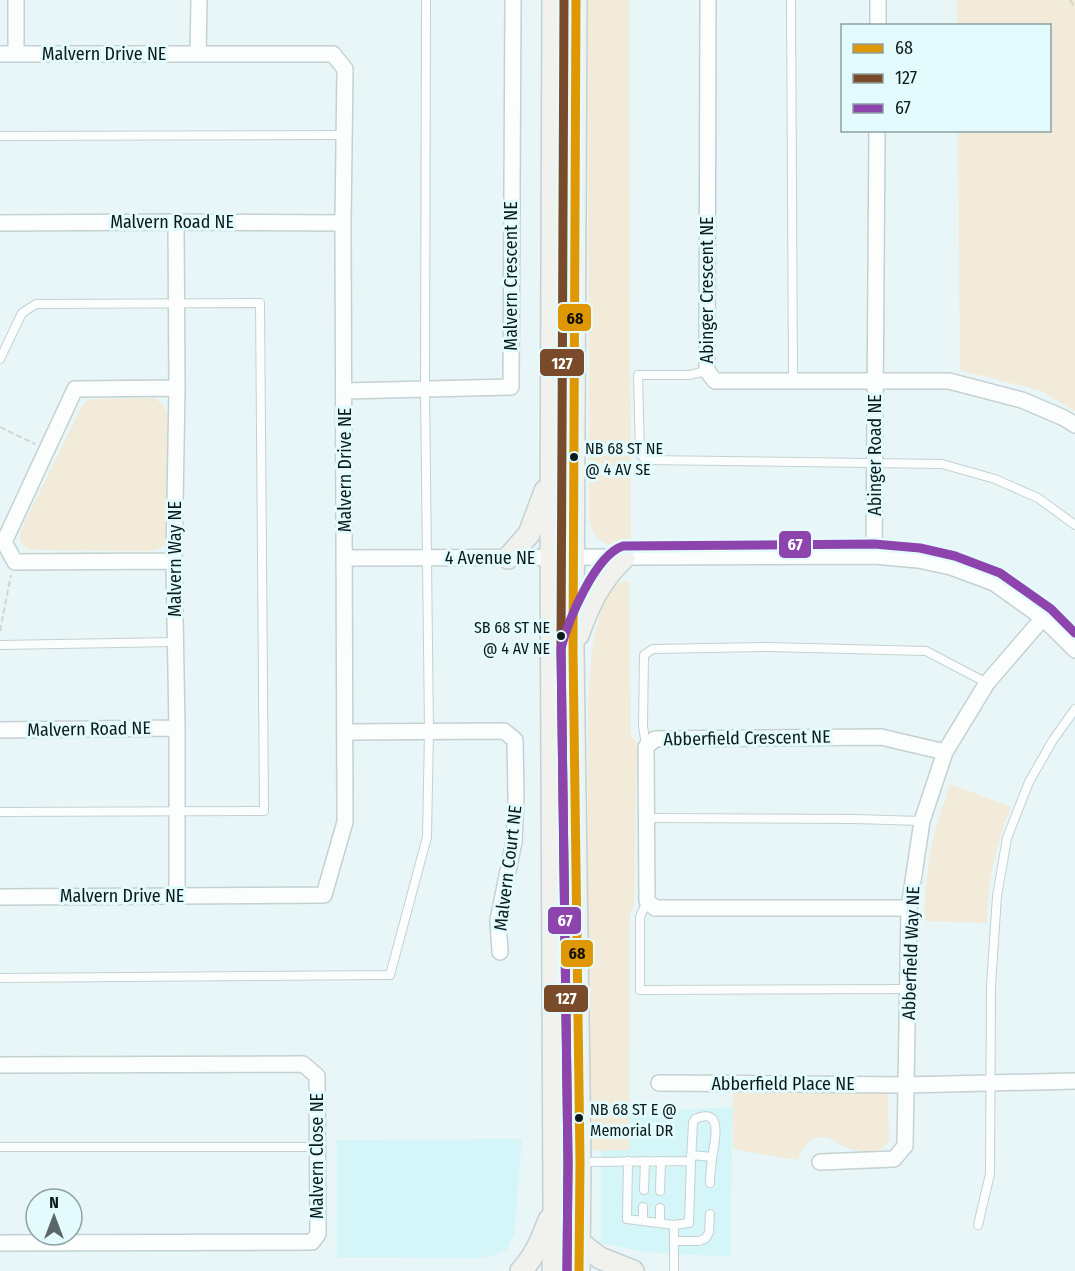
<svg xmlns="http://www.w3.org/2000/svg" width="1075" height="1271" font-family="'Fira Sans Condensed',sans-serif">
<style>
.built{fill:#d4f6f9}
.green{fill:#f2ebd9}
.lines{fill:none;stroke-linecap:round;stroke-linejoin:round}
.service-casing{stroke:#c3d1d2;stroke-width:10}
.minor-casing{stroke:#c3d1d2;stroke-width:18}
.secondary-casing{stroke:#c3d1d2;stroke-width:24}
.path{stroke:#d0d4d4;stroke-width:2;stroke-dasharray:6 3;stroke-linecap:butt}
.service{stroke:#fcfefe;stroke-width:8}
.minor{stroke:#fcfefe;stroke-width:15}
.secondary{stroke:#f1f1ee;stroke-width:21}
.bus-1-casing{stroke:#e3fbfd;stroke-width:14}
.bus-2-casing{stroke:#e3fbfd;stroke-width:14}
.bus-3-casing{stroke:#e3fbfd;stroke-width:14}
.bus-1{stroke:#df9803;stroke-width:9}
.bus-2{stroke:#7a4b2a;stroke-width:9}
.bus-3{stroke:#8e44ad;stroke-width:9}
.bus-dot{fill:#0b1a1c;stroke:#e3fbfd;stroke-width:2}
.labels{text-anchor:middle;stroke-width:6;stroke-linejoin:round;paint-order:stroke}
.bus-label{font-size:16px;fill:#0b1a1c;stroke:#e3fbfd;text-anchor:start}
.street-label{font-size:18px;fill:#0b1a1c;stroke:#e3fbfd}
.line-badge{stroke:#e3fbfd;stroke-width:2}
.badge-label{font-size:16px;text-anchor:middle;font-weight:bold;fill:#fff}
.pale-badge-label{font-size:16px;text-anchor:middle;font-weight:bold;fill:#111}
</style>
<rect width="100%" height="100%" fill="#e9f6f7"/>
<path class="built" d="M733,1107L730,1257L645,1252L601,1243V1151L629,1150V1112Z
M522,1139L514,1236L506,1250L499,1254L479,1258L337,1257V1140Z"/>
<path class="green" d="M588,0H629L631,546C608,545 596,545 589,521Z
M957,0H1075V411L1041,391L960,370L958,131L1050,130V26L957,25Z
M154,398L163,405L168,417L166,540L163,546L153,551L32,550L25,548L20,541L21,530L81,408L88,400L96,399Z
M619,582H629L631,735L637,743L634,904L630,914L629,1150L595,1151L588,1145V736C589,695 587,609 619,582Z
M950,784L1011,807C996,845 987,882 987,923L924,921C925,899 926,877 930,856C934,831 942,807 950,784Z
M733,1092L888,1093L889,1141C886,1144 882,1148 878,1150C868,1154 850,1150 841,1145C835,1142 839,1143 833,1140C814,1130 803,1144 798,1160L733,1149Z"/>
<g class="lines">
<g class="service-casing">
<path id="service" d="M791,0L793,380
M0,136L344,135
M0,359L22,313L36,304L260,303L264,811L0,812
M707,371L689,375H638L640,454L646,460L942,464L995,479L1038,498L1075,525
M0,645L175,642
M646,746L643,726L644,655L653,649L769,647L926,651L987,683
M646,818L854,819L922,821
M647,901L640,917V990L908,989
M0,978L390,975L427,837L429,731L425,389L426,0
M0,1147H317
M691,1155L712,1157
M628,1161L627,1219L674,1225
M691,1161L693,1123L695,1119C725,1106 714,1143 712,1159C711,1167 710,1175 710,1183
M581,1162L691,1161L689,1223L674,1225V1271
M644,1190L645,1161
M660,1191L661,1161
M643,1207V1221
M660,1223V1208
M978,1225L990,1174L991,985L997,896L1007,838L1029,782L1053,740L1075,709
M674,1241H699L706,1238L709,1232L710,1214"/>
</g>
<g class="minor-casing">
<path id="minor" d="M708,0L707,371L715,381H949L1022,400L1064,418L1075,425
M878,26V0
M0,54H333L345,69L343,223L345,822L324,895L0,897
M16,54V0
M198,54L199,0
M176,222L177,388L174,561L177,728V896
M0,223L176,222L343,223
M345,391L511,387L513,0
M874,556L877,130
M345,558L874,556L918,560L951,567L994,583L1043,618L1075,650
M174,561L15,562L4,542L75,389L177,388
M0,730L177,728
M346,732L504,731L515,740L516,797L514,842L498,920L500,952
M909,908H655L647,901L646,747L655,739L881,737L945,752
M0,1065L303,1064L317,1076L318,1232V1234L312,1242L0,1243
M659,1083L907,1085L1075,1081
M820,1162L894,1159L905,1146L909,908L922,821L945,752L987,683L1043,618"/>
</g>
<g class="secondary-casing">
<path id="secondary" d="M553,0L551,541L554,1206L553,1271
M576,0L573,649L580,1162L579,1271
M508,558L529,534L545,491
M578,635C589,605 600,580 624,558
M579,1242L600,1258L633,1271
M521,1271C535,1256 542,1239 549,1220"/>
</g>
<path class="path" d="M1070,0L1075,7
M0,427L35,444
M0,631L11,575"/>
<use href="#service" class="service"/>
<use href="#minor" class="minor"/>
<use href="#secondary" class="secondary"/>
<g class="bus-1-casing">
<path id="bus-1" d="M576,0L573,649L580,1162L579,1271"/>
</g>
<g class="bus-2-casing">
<path id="bus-2" d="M564,0L561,649L568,1162L567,1271"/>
</g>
<g class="bus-3-casing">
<path id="bus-3" d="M567,1271L568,1162L561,648C568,621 595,555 623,546L874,544L920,548L955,556L1000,573L1051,609L1075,633"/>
</g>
<use href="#bus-1" class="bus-1"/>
<use href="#bus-2" class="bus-2"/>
<use href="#bus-3" class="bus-3"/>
</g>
<g class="bus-dot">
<circle cx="574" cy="457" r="5"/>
<circle cx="561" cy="636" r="5"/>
<circle cx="579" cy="1118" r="5"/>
</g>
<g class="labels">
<g class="bus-label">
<text x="585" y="454">NB 68 ST NE<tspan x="585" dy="21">@ 4 AV SE</tspan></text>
<text x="550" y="633" text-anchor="end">SB 68 ST NE<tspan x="550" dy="21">@ 4 AV NE</tspan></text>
<text x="590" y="1115">NB 68 ST E @<tspan x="590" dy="21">Memorial DR</tspan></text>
</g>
<g class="street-label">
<text x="104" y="60">Malvern Drive NE</text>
<text x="172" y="228">Malvern Road NE</text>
<text transform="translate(511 276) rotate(-90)" y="6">Malvern Crescent NE</text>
<text transform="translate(707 290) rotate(-90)" y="6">Abinger Crescent NE</text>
<text transform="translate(875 455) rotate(-90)" y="6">Abinger Road NE</text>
<text transform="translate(345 470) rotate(-90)" y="6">Malvern Drive NE</text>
<text x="490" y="564">4 Avenue NE</text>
<text transform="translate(175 559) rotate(-90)" y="6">Malvern Way NE</text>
<text transform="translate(89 729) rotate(-1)" y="6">Malvern Road NE</text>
<text transform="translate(747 738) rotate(-1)" y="6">Abberfield Crescent NE</text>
<text transform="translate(508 868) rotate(-83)" y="6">Malvern Court NE</text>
<text x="122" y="902">Malvern Drive NE</text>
<text transform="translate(911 953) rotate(-88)" y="6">Abberfield Way NE</text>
<text x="783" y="1090">Abberfield Place NE</text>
<text transform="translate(317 1156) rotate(-90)" y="6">Malvern Close NE</text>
</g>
</g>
<g class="line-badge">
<rect x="557" y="303" width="35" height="29" rx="6" fill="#df9803"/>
<rect x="539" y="348" width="46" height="29" rx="6" fill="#7a4b2a"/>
<rect x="778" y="530" width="34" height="29" rx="6" fill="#8e44ad"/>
<rect x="547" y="906" width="35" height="29" rx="6" fill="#8e44ad"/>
<rect x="560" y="939" width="34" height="29" rx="6" fill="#df9803"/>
<rect x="543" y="984" width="46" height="29" rx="6" fill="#7a4b2a"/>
</g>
<g class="badge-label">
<text x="562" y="369">127</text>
<text x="795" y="550">67</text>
<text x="565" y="926">67</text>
<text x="566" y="1004">127</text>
</g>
<g class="pale-badge-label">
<text x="575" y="324">68</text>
<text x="577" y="959">68</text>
</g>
<rect x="841" y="24" width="210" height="108" fill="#e3fbfd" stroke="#8da1a3" stroke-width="1.5"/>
<rect x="853" y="44" width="30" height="9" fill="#df9803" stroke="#8da1a3" stroke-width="1.5"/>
<text x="895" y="54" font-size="18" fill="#0b1a1c">68</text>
<rect x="853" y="74" width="30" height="9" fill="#7a4b2a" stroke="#8da1a3" stroke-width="1.5"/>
<text x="895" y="84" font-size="18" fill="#0b1a1c">127</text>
<rect x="853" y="104" width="30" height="9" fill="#8e44ad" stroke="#8da1a3" stroke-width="1.5"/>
<text x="895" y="114" font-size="18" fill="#0b1a1c">67</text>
<g transform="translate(54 1217)"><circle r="28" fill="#e3fbfd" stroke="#8da1a3" stroke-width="1.5"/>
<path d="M0-4.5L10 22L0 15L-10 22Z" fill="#596769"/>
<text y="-9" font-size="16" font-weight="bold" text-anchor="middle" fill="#0b1a1c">N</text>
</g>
</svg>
